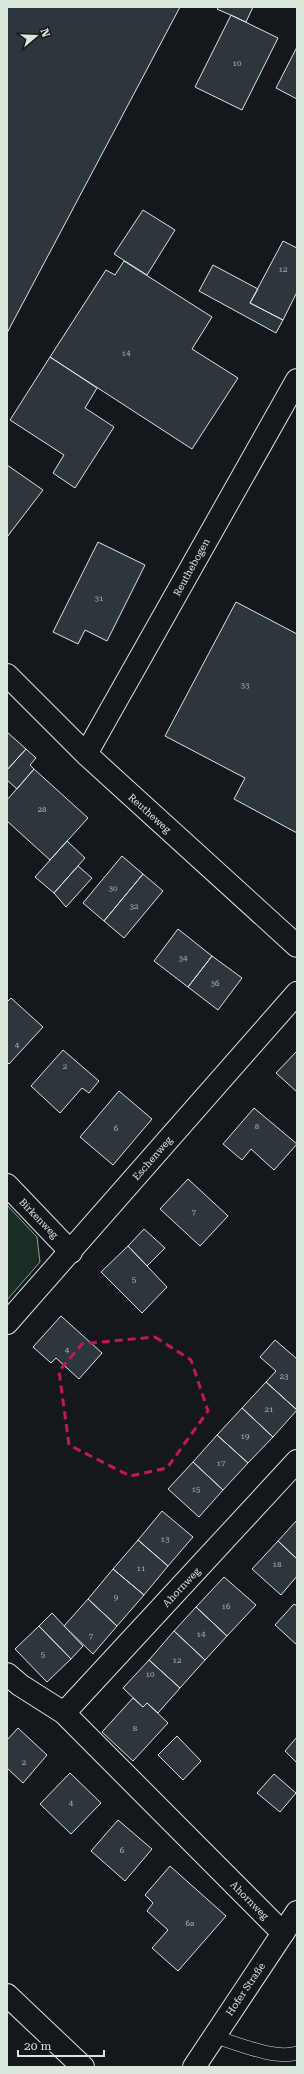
<svg xmlns="http://www.w3.org/2000/svg" width="304" height="2074" font-family="'Roboto Serif',serif">
<style>
.green{fill:#1a2d24;stroke:#939e99}
.building{fill:#2c363c;stroke:#d8e6dc}
.lines{fill:none;stroke-linecap:round;stroke-linejoin:round}
.lane-casing{stroke:#d8e6dc;stroke-width:14}
.street-casing{stroke:#d8e6dc;stroke-width:24}
.secondary-casing{stroke:#d8e6dc;stroke-width:24}
.lane{stroke:#14181c;stroke-width:13}
.street{stroke:#14181c;stroke-width:22}
.secondary{stroke:#14181c;stroke-width:22}
.marked{fill:none;stroke:#c2185b;stroke-width:3;stroke-dasharray:8 5;stroke-linejoin:round}
.labels{text-anchor:middle;stroke-width:3;stroke-linejoin:round;paint-order:stroke}
.number-label{font-size:8px;fill:#adbab4}
.street-label{font-size:10px;fill:#d8e6dc;stroke:#14181c}
</style>
<rect width="100%" height="100%" fill="#14181c"/>
<path class="green" d="M7,1205L37,1237L40,1262L7,1300Z"/>
<path class="building" d="M7,7H180L7,333Z
M219,7H253L246,22L217,9Z
M231,15L278,38L242,110L195,87Z
M297,47V99L276,88Z
M143,210L175,230L147,275L114,254Z
M283,241L297,248V292L283,320L250,303Z
M124,261L212,317L192,349L238,378L192,449L50,357L106,270L115,275Z
M213,265L258,289L250,303L283,320L276,333L199,291Z
M50,357L97,388L85,408L114,427L75,488L53,473L64,455L10,420Z
M7,465L43,490L7,537Z
M98,542L145,565L107,641L85,630L78,644L53,632Z
M236,602L297,634V833L234,799L245,778L165,736Z
M7,732L26,749L7,770Z
M26,749L36,758L30,765L34,769L17,789L7,780V770Z
M34,769L88,818L50,860L7,821V800Z
M67,841L85,858L54,893L35,877Z
M122,856L143,874L104,921L83,903Z
M78,866L92,878L66,907L54,893Z
M143,874L163,891L124,938L104,921Z
M178,929L212,956L188,987L154,961Z
M212,956L242,978L218,1010L188,987Z
M11,998L43,1027L9,1064L7,1062V1002Z
M63,1050L99,1081L89,1093L82,1088L60,1113L31,1086Z
M297,1051V1092L276,1073Z
M119,1091L152,1119L113,1165L80,1137Z
M254,1108L297,1144L274,1170L251,1149L242,1160L223,1144Z
M188,1179L228,1216L200,1246L160,1209Z
M144,1229L165,1248L147,1266L128,1246Z
M128,1246L167,1287L142,1313L101,1272Z
M61,1316L102,1353L79,1379L56,1358L51,1363L33,1347Z
M275,1340L297,1359V1410L266,1382L276,1371L260,1357Z
M266,1382L297,1410L273,1437L242,1408Z
M242,1408L273,1437L248,1463L217,1435Z
M217,1435L248,1463L223,1490L193,1462Z
M193,1462L223,1490L199,1517L168,1489Z
M162,1511L193,1537L168,1566L138,1540Z
M297,1520V1559L278,1541Z
M138,1540L168,1566L144,1595L113,1569Z
M278,1541L297,1559V1576L281,1595L252,1569Z
M113,1569L144,1595L117,1626L88,1599Z
M224,1577L256,1605L227,1636L196,1607Z
M88,1599L117,1626L93,1654L64,1626Z
M294,1604L297,1606V1645L275,1625Z
M196,1607L227,1636L205,1660L174,1631Z
M52,1613L83,1646L71,1659L39,1626Z
M39,1626L71,1659L47,1682L15,1649Z
M174,1631L205,1660L180,1688L149,1660Z
M149,1660L180,1688L158,1713L147,1703L143,1707L123,1688Z
M133,1698L143,1707L147,1703L168,1723L133,1761L102,1732Z
M18,1728L47,1755L23,1783L7,1768V1740Z
M177,1736L201,1761L183,1780L158,1755Z
M297,1737V1763L285,1751Z
M70,1773L101,1803L71,1834L40,1804Z
M274,1774L296,1793L280,1812L257,1793Z
M118,1820L152,1849L125,1881L91,1851Z
M170,1866L226,1916L178,1971L152,1948L168,1930L147,1911L153,1903L145,1895Z"/>
<g class="lines">
<g class="lane-casing">
<path id="lane" d="M213,2036C236,2043 275,2060 297,2053"/>
</g>
<g class="street-casing">
<path id="street" d="M7,675L86,754L297,946
M86,754L297,380
M7,1185L71,1252
M7,1323L297,993
M7,1674L20,1685L64,1713L283,1933
M64,1713L297,1461"/>
</g>
<g class="secondary-casing">
<path id="secondary" d="M7,1995L83,2067
M194,2067L297,1912"/>
</g>
<use href="#lane" class="lane"/>
<use href="#street" class="street"/>
<use href="#secondary" class="secondary"/>
</g>
<path class="marked" d="M155,1337L191,1360L208,1411L167,1468L130,1476L69,1445L59,1371L82,1344Z"/>
<g class="labels">
<g class="number-label">
<text x="237" y="66">10</text>
<text x="283" y="272">12</text>
<text x="126" y="356">14</text>
<text x="99" y="601">31</text>
<text x="245" y="688">33</text>
<text x="42" y="812">28</text>
<text x="113" y="891">30</text>
<text x="134" y="909">32</text>
<text x="183" y="961">34</text>
<text x="215" y="986">36</text>
<text x="17" y="1048">4</text>
<text x="65" y="1069">2</text>
<text x="257" y="1129">8</text>
<text x="116" y="1131">6</text>
<text x="194" y="1215">7</text>
<text x="134" y="1282">5</text>
<text x="67" y="1353">4</text>
<text x="284" y="1379">23</text>
<text x="269" y="1412">21</text>
<text x="245" y="1439">19</text>
<text x="221" y="1466">17</text>
<text x="196" y="1492">15</text>
<text x="165" y="1542">13</text>
<text x="277" y="1567">18</text>
<text x="141" y="1571">11</text>
<text x="116" y="1600">9</text>
<text x="226" y="1609">16</text>
<text x="201" y="1637">14</text>
<text x="91" y="1639">7</text>
<text x="43" y="1657">5</text>
<text x="177" y="1663">12</text>
<text x="150" y="1677">10</text>
<text x="135" y="1731">8</text>
<text x="24" y="1765">2</text>
<text x="71" y="1806">4</text>
<text x="122" y="1853">6</text>
<text x="190" y="1926">6a</text>
</g>
<g class="street-label">
<text transform="translate(191 567) rotate(-61)" y="4">Reuthebogen</text>
<text transform="translate(150 813) rotate(42)" y="4">Reutheweg</text>
<text transform="translate(152 1158) rotate(-49)" y="4">Eschenweg</text>
<text transform="translate(39 1218) rotate(46)" y="4">Birkenweg</text>
<text transform="translate(181 1587) rotate(-47)" y="4">Ahornweg</text>
<text transform="translate(250 1900) rotate(45)" y="4">Ahornweg</text>
<text transform="translate(245 1989) rotate(-56)" y="4">Hofer Straße</text>
</g>
</g>
<rect width="304" height="2074" fill="none" stroke="#d8e6dc" stroke-width="16"/>
<g transform="translate(36 36) rotate(71)" stroke="#14181c" stroke-width="3" paint-order="stroke">
<path d="M0-3L7 15L0 10L-7 15Z" fill="#d8e6dc"/>
<text y="-6" font-size="11" font-weight="bold" text-anchor="middle" fill="#d8e6dc">N</text>
</g>
<path d="M18 2050v6h86v-6" fill="none" stroke="#d8e6dc" stroke-width="2"/>
<text x="24" y="2050" font-size="12" fill="#d8e6dc" stroke="#14181c" stroke-width="3" paint-order="stroke">20 m</text>
</svg>
